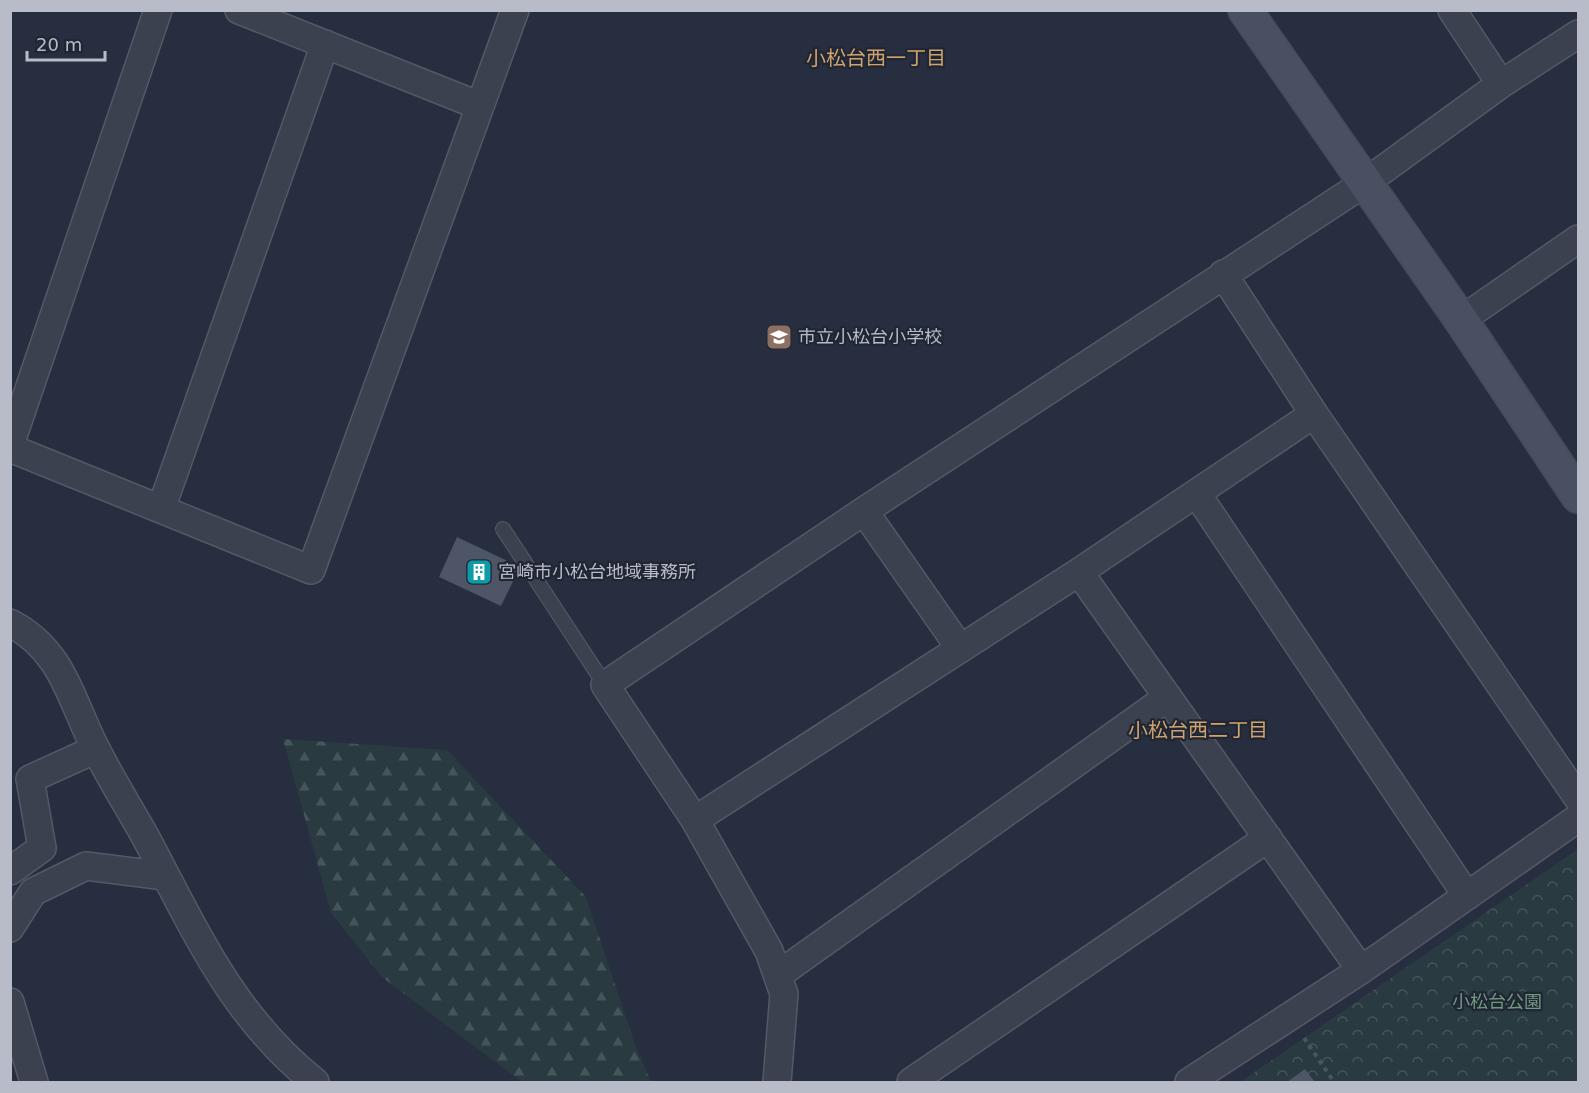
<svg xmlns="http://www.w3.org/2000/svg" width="1589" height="1093" font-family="'DejaVu Sans','Noto Sans JP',sans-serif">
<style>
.forest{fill:url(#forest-firs)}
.park{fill:url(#park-crowns)}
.building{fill:#4d5567}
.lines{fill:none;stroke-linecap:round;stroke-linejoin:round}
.lane-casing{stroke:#535966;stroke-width:16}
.street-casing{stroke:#535966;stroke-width:30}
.secondary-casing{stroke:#454a58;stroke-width:36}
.path{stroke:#47575d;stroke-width:4;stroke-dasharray:4.5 4.5;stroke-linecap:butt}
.lane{stroke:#3b414f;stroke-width:14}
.street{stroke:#3b414f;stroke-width:27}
.secondary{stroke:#495061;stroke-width:33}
.labels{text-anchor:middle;stroke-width:4.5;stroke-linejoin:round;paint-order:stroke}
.poi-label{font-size:18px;fill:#b8bcc9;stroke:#202634;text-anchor:start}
.park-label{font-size:18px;fill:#70997e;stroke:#202634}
.neighbourhood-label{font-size:20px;fill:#cfa36d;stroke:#202634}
</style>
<defs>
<pattern id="forest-firs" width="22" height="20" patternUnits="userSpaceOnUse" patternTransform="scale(1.5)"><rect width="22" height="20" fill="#293a40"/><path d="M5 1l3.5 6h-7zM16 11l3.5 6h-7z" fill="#46555a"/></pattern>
<pattern id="park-crowns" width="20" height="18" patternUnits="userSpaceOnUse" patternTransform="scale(1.5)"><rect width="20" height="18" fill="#293a40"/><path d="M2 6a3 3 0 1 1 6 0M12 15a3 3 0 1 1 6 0" fill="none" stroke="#46555a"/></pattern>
</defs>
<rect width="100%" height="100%" fill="#272e3f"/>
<path class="forest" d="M283,739L447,750L586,897L636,1047L651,1082H522L382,977L331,913Z"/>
<path class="park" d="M1578,849V1082H1240Z"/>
<path class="building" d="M457,537L520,567L501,606L439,577Z
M1305,1069L1315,1082H1287Z"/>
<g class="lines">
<g class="lane-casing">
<path id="lane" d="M503,529L605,685"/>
</g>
<g class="street-casing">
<path id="street" d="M239,10L480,106
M1452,10L1501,84
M1223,274L1314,414L1578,798
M1461,320L1578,239
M10,445L158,10
M10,448L311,570L515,10
M1197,494L1467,896
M161,509L325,44
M864,511L960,648
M1079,572L1361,970
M10,623C65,651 71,703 97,751C112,781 130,809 146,838C195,930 232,1016 315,1082
M695,820L1079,572L1314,414
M10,871L42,848L30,779L96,749
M10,928L33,892L86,866L165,876
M778,975L1168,697
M10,1002L34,1082
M777,1082L784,994L769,951L695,820L605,685L864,511L1366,182L1501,84L1578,34
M911,1082L1268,838
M1189,1082L1361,970L1578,818"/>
</g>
<g class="secondary-casing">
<path id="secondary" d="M1245,10L1461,320L1578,496"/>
</g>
<path class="path" d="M1304,1038L1334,1082"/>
<use href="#lane" class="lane"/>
<use href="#street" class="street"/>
<use href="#secondary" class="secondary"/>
</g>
<defs>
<g id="school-square" transform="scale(1.35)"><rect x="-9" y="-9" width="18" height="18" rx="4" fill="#8d6e63" stroke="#202634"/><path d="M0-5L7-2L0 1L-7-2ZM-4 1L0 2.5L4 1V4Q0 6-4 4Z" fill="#fff"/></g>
<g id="building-square" transform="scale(1.35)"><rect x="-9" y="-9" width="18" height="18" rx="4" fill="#0f9aa8" stroke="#202634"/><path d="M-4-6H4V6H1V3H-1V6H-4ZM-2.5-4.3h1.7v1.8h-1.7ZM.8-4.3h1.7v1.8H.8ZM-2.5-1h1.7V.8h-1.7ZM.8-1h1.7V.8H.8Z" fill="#fff"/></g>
</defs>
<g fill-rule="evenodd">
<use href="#school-square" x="779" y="337"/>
<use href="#building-square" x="479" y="572"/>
</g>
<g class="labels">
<g class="poi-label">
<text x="798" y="343">市立小松台小学校</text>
<text x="498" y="578">宮崎市小松台地域事務所</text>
</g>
<g class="park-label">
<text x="1497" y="1008">小松台公園</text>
</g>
<g class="neighbourhood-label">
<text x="876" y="65">小松台西一丁目</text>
<text x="1198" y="737">小松台西二丁目</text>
</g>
</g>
<rect width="1589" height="1093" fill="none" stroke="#b8bcc9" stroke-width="24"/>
<path d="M27 51v9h78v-9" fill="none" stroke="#b8bcc9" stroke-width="3"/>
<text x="36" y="51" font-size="18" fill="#b8bcc9" stroke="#202634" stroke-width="4.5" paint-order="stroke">20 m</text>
</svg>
